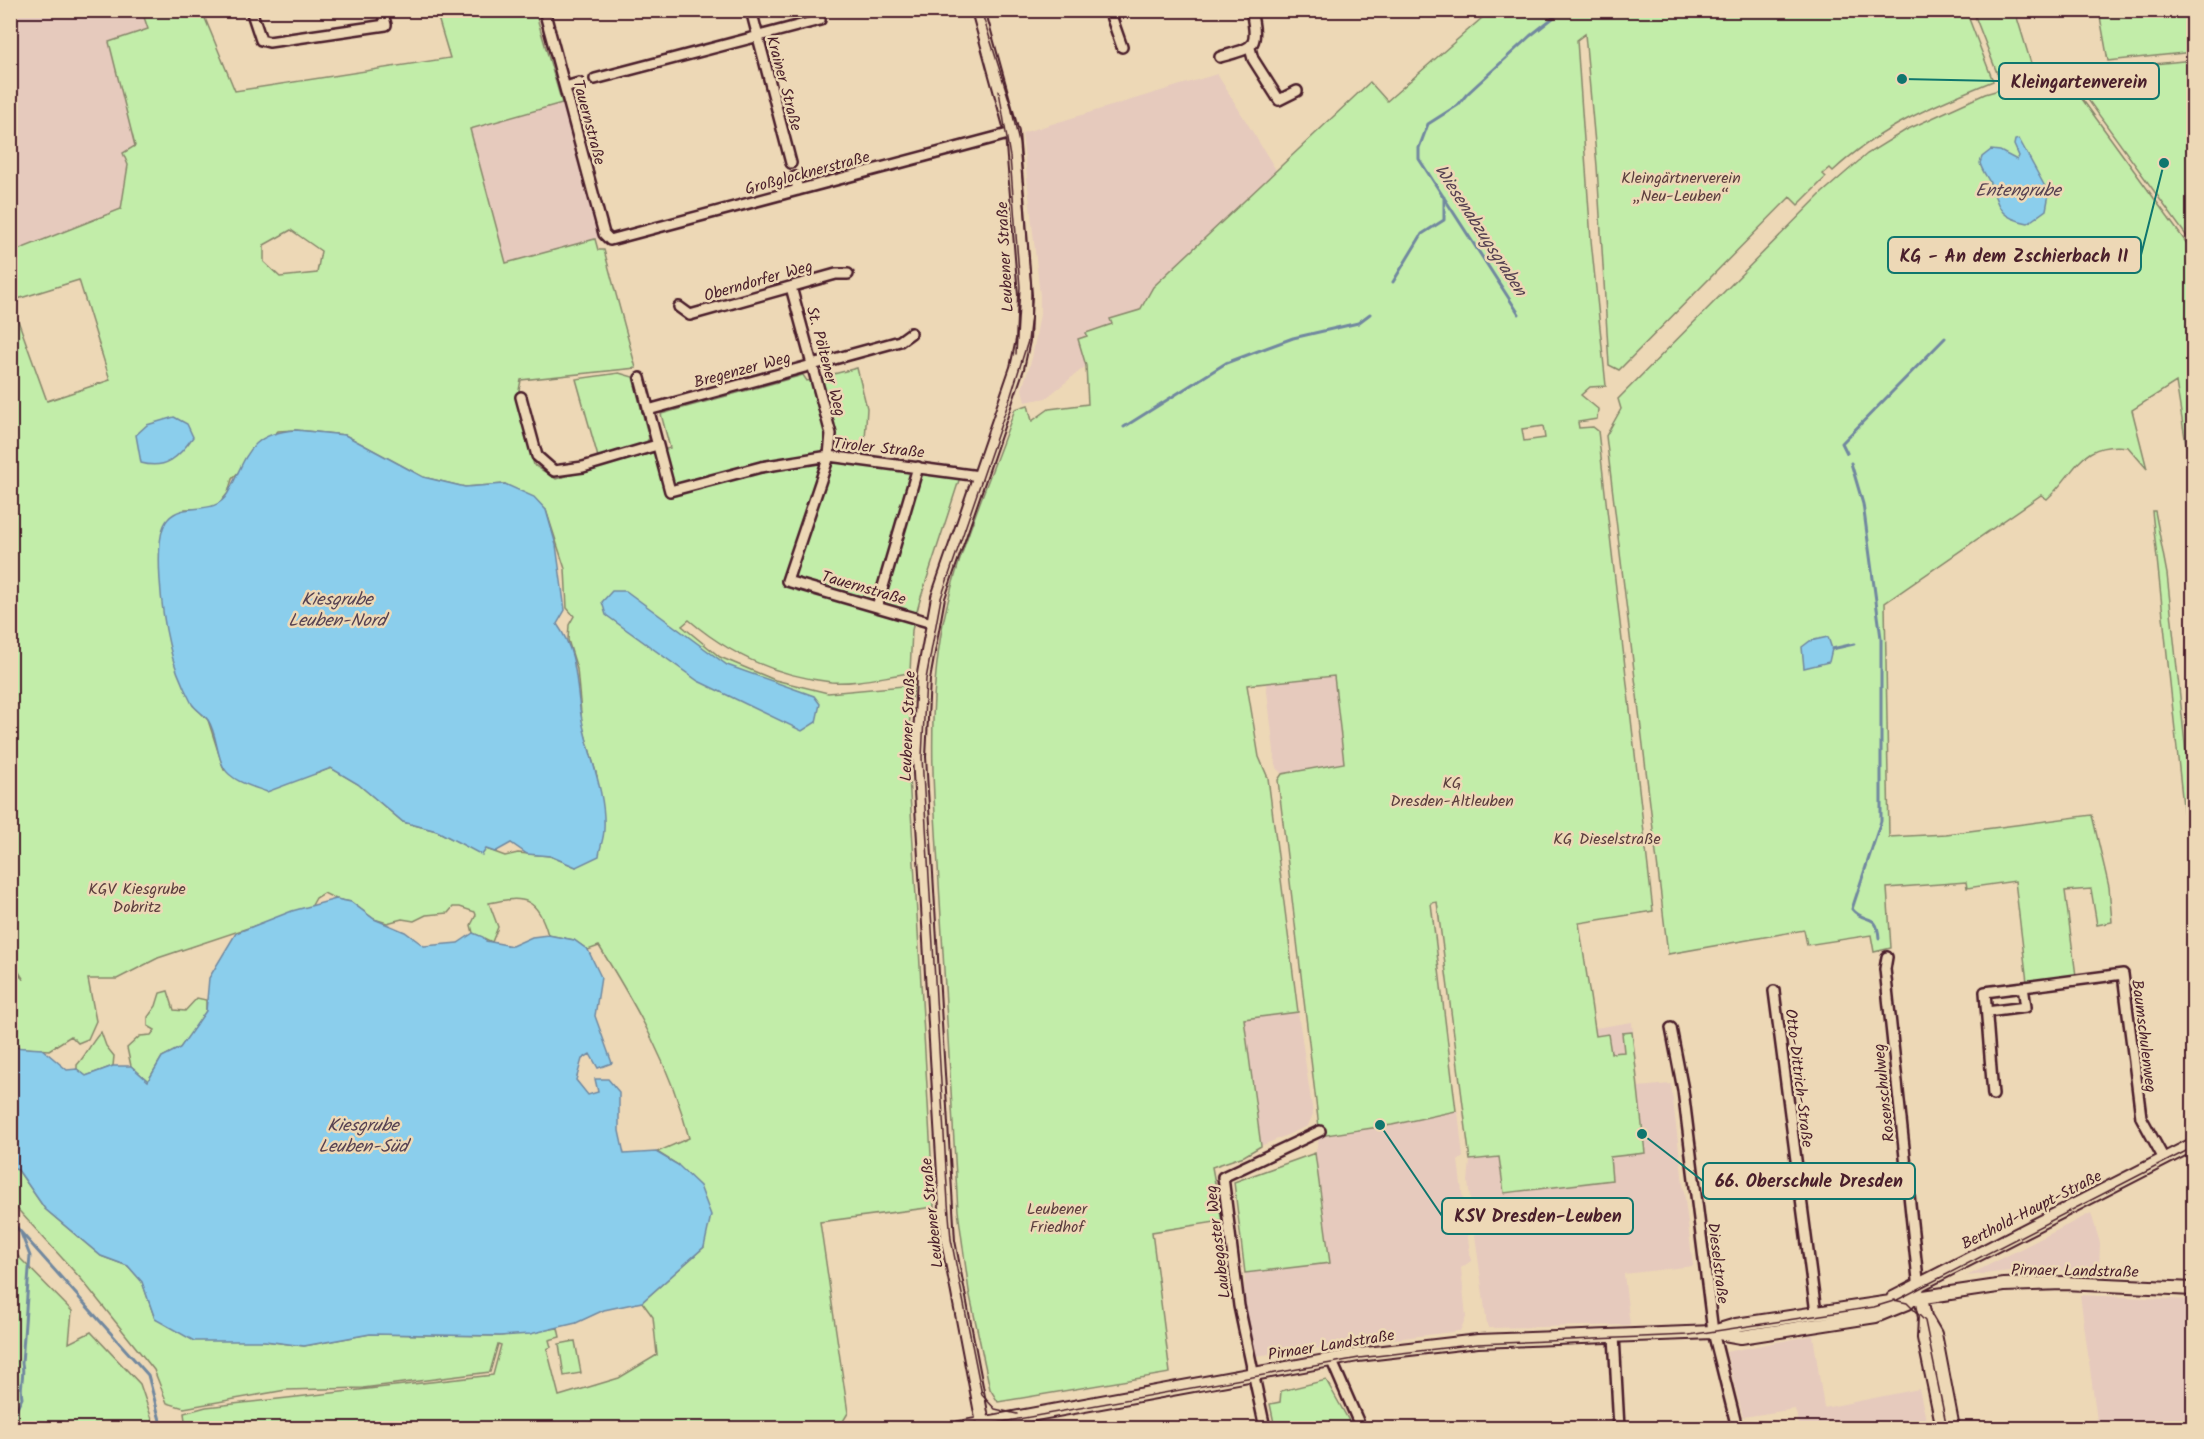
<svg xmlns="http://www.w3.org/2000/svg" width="2204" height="1439" font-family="Kalam,sans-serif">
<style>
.built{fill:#e6cabd}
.green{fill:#c2eda9;stroke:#86866a;stroke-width:1.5;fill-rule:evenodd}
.water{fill:#8bceec;stroke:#71889f;stroke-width:1.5}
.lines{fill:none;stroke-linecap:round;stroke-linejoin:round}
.stream{stroke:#71889f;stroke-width:3}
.minor-casing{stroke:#4a1f2b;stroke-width:14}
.tertiary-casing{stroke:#4a1f2b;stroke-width:16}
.minor{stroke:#edd8b6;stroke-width:9}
.tertiary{stroke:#edd8b6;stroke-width:12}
.tram{stroke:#4a1f2b;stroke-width:1.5}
.labels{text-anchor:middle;stroke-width:5;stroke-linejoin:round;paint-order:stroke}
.street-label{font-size:16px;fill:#4a1f2b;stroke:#edd8b6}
.park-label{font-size:16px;fill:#5c3e3e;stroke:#edd8b6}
.water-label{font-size:18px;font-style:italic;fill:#574252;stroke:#edd8b6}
.leader{fill:none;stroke:#0f766e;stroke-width:2}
.callout-dot{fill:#0f766e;stroke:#edd8b6;stroke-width:2}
.callout{fill:#edd8b6;stroke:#0f766e;stroke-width:2}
.callout-label{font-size:18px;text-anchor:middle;font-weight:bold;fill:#4a1f2b}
</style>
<rect width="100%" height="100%" fill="#edd8b6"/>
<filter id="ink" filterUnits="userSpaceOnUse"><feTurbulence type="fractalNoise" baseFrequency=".0167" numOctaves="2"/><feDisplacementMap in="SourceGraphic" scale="12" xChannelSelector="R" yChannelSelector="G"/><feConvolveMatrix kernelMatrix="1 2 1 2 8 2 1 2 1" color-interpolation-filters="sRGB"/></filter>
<g filter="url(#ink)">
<path class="built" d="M10,11H142L148,29L109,42L135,146L128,165L121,209L11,253Z
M1217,74L1276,170L1153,287L1140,310L1111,319L1112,324L1086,332L1087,336L1079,339L1086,366L1046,398L1025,402L1022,389L1032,358L1040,314V296L1022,133Z
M562,103L599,238L506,263L470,128Z
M1334,676L1344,763L1282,774L1276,768L1266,683Z
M1298,1012L1313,1114L1308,1126L1261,1146L1244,1019Z
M1632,1022L1638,1087L1671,1084L1693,1266L1624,1274L1630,1325L1489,1328L1487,1325L1468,1182L1470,1160L1499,1157L1504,1193L1612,1180L1595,1028Z
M1458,1111L1463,1157L1458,1161L1471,1261L1461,1268L1466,1317L1460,1331L1254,1356L1244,1298L1245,1273L1329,1263L1315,1153L1320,1136L1391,1125Z
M2091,1213L2100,1243L2099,1271L2018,1270L1967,1276Z
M2080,1295L2193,1300V1428H2098Z
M1813,1335L1824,1408L1919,1389L1926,1419L1885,1428H1800L1795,1409L1743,1417L1726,1352Z"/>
<path class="green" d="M142,11H202L235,91L450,58L436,11H535L562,103L470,129L506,263L595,239L598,250H604L636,368L521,380L517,401L534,465L556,479L670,448L661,414L803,375L807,381L857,368L867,408L864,457L963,468L920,600L912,630L910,673C885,676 856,684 831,682C777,676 730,655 689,620L682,626L720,657L775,680L828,693L914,685L907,742L934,1207L820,1222L848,1413L839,1428H186L184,1413L206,1407L493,1375L501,1345L498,1344L490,1372L363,1388L286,1390L184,1408L167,1403L154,1370L82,1280L11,1202V1167L18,1170L45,1209L101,1256L128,1266L142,1281L155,1319L265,1341L304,1346L370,1334L500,1336L558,1328L560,1337L549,1340L551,1347L547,1349L559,1396L619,1378L657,1355L653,1317L642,1302L704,1247L678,1165L657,1152L689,1138C670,1065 638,1009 599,946L588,950L574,940L548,935C538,898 525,895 489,903L498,927L492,942L473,933L471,925L476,915L475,912L460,907H453L448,913L426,915L414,921L402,919L387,923L374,919L351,902L336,899L324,893L316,898L311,907L158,958L117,979H88L96,1021L88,1039L78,1043L71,1036L49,1050L11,1047V968L24,980L10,958L14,953L10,950V253L121,209L128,165L123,153L135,146L109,42L148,29ZM291,230L321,251L317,273L280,277L264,262V245ZM79,280L110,380L47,401L11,301ZM296,430L345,435L423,477L465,487L505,484L546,510L565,569L567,608L574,616L569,625L568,640L577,669L582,724L597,776L576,867L550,856L518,853L505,856L486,849L482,854L437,831L403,822L358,784L331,768L316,774L224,770L208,720L193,705L185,509H208L219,504L228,493L232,479L278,431Z
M1490,11H1966L1993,81C1934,105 1880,127 1833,171L1830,168L1823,174L1826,177L1798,205L1790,197L1619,370L1609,365L1597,166L1585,34L1577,40L1591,240L1606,386L1590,387L1581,395L1598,409L1597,419L1578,422L1579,428L1593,427L1598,431L1653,911L1579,923L1596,1036L1608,1034L1611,1053L1624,1052L1622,1033L1632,1032L1645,1153L1610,1157L1612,1180L1504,1193L1499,1157L1470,1160L1437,902L1431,903L1456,1111L1392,1125L1320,1136L1278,780L1282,774L1344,763L1334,676L1247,685L1259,757L1268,778L1298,1012L1244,1019L1261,1146L1244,1156L1212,1167L1222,1221L1152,1232L1170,1373L998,1402L990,1389L969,1291L958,1211L934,797C931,739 932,681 943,623C958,550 990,479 1015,409L1028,405L1032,421L1049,409L1088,404L1086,366L1078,339L1087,336L1086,333L1112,324L1110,319L1140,310L1153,287L1370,82L1387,101ZM1543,426L1545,438L1524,441L1522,429Z
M1973,11H2015L2033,70L1999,78Z
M2099,11H2193V52L2108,61Z
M2193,60H2194L2193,245L2073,79L2076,72Z
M2055,74L2067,96L2077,92L2193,252V488L2176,382L2132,410L2147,469L2128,447C2079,441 2077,472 2047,499L2041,495L1885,603L1889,837L1946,834L2092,815L2109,887L2112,922L2097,925L2091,889L2065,891L2076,976L2027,982L2015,881L1967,888L1966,882L1887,888L1891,948L1874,952L1871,935L1807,945L1804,930L1668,954L1606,436L1621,409L1618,399L1822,193L1867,154L1906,130L1985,94Z
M619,373L633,377L649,438L645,445L598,457L576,379Z
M2152,511H2155L2167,574L2189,782L2193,854H2188Z
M168,991L174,1010L185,1011L197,998L206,1000V1011L192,1032L180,1048L162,1057L148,1081L131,1066L127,1048L140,1036L151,1035L155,1030L148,1026V1017L156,1006L160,993Z
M101,1032L106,1046L114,1056L113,1066L86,1076L77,1069V1065C87,1054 91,1042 101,1032Z
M1315,1153L1330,1263L1245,1273L1234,1182Z
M11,1249L72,1311L69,1343L91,1332L140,1384L155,1428H11Z
M575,1341L581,1373L564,1376L559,1344Z
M1326,1380L1353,1428H1275L1270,1404L1280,1402L1281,1391Z"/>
<path class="water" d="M2019,139L2049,194L2046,210L2028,223C2000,218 1999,209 1991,185C1988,177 1982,172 1980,163L1982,157L1991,150L2000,151L2017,160L2019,156L2014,145L2015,140Z
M174,417L187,424L193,437C179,457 166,470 141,463L136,435L147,425Z
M296,430L345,435L423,477L465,487L505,484L534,497L546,510L556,545L565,610L557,624C581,658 574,687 583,725C590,758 606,794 604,829C604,838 600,847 599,856L576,867L550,856L527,854L511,843L495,852L486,849L482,855L437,831L403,822L358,784L331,768L267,792C254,787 231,781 224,768C216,754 217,734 208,720C204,714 196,710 192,704C183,687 173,663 169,644C163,619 151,537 168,519C185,500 214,518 228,493C247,457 248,433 296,430Z
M612,591H626L727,665L814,696L820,704L816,722L802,731L698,681L606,615L602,602Z
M1828,637L1832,649L1829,662L1804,668L1802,647L1810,641Z
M336,899L351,902L374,919L405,932L424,946L458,943L473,933L483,937L486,941L512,946L532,937L548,935L574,940L588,950L601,977L595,1016L612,1063L598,1068L590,1054L582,1059L576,1080L588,1095L598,1092L595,1079H608L619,1092V1131L624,1154L656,1152L678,1165L700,1186L711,1215L704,1247L642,1302L604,1310L576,1323L530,1334L500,1336L370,1334L304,1346L265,1341H194L155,1319L142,1282L128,1266L101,1256L45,1209L18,1170L11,1168V1047L42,1049L67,1070L77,1069L86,1076L113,1066H131L148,1081L162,1057L180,1048L206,1011L209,978L236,933L292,911Z"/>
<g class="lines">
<path class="stream" d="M1393,282L1422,234L1444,220V197
M1519,314L1419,159V148L1428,124L1458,105L1467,94L1530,36L1563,10
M1124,427L1226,363L1293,338L1358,323L1370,314
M1847,453L1842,443L1945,338
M1851,463L1863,504L1881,638V821L1852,909C1865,925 1877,911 1879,938
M1832,649L1854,644
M10,1220L148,1375L162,1428
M11,1428L15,1412L22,1398C19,1385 25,1377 22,1363L30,1256L21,1233"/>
<g class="minor-casing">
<path id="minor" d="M251,10L261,40L269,42L386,25L382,10
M544,10L604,234L610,240L1012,133
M751,10L791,163
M1109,10L1122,47
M1250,48L1253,59L1279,100L1297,91
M1220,57C1255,47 1259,49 1251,10
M595,79L820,20
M565,87L579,83
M795,177L798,190
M791,287L831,434L829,456L787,581L932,623
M679,307L690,315L836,274H848
M640,378L670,491L761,467L829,456L979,476
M521,397L537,456L554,471L583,467L657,445
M648,410L900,341L911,333
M877,607L918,467
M1887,957L1885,969L1919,1289
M1774,991L1816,1313
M1987,1012L2026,1007L2023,987
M1671,1028L1683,1090L1713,1332L1737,1428
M1993,1095L1985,992L2123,974L2141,1117L2164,1159
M1614,1336L1619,1428
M1331,1359L1361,1428
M1265,1428L1239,1306L1223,1177L1320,1131"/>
</g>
<g class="tertiary-casing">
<path id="tertiary" d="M978,10L1012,133L1025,295L1023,340L1017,368L938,597L923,679L919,757L948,1241L983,1423
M1893,1298L2194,1144
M1921,1298L1925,1317L1924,1338L1943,1428
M1925,1317L1935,1334L1953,1428
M1713,1332L1741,1337L1876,1316L1908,1303
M959,1428L1358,1355L1478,1341L1713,1332L1736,1325L2004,1285L2063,1283L2194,1289"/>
</g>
<use href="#minor" class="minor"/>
<use href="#tertiary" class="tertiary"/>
<path class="tram" d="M981,10L1011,106L1019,143L1031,284V316L1028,341L1011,395L941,598L926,679L922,757L948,1203L951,1239L982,1395L995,1409L1017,1414
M999,91L1010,157L1020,287L1016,354
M1894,1300L1907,1303L1925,1321L1947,1428
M951,1428L977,1422
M969,1428L1359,1358L1478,1344L1689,1335L1874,1307L1897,1300L2194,1147"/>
</g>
</g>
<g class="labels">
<g class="street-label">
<text transform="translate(785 83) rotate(75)" y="6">Krainer Straße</text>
<text transform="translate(590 122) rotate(75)" y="6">Tauernstraße</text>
<text transform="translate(807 172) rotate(-15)" y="6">Großglocknerstraße</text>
<text transform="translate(1004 257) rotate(-93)" y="6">Leubener Straße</text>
<text transform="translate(758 280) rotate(-16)" y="6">Oberndorfer Weg</text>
<text transform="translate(827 361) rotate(75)" y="6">St. Pöltener Weg</text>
<text transform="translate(742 369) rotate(-15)" y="6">Bregenzer Weg</text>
<text transform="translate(879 447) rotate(6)" y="6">Tiroler Straße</text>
<text transform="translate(864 587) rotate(16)" y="6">Tauernstraße</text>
<text transform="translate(907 726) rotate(-88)" y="6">Leubener Straße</text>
<text transform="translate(2145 1036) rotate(83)" y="6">Baumschulenweg</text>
<text transform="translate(1800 1078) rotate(83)" y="6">Otto-Dittrich-Straße</text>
<text transform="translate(1883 1093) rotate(-96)" y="6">Rosenschulweg</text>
<text transform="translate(2031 1209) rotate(-27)" y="6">Berthold-Haupt-Straße</text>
<text transform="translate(931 1213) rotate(-96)" y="6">Leubener Straße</text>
<text transform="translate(1217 1242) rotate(-97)" y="6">Laubegaster Weg</text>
<text transform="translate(1719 1263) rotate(83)" y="6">Dieselstraße</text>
<text transform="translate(2075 1270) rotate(1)" y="6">Pirnaer Landstraße</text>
<text transform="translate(1331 1344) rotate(-9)" y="6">Pirnaer Landstraße</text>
</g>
<g class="park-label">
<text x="1681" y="183">Kleingärtnerverein<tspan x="1681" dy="18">„Neu-Leuben“</tspan></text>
<text x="1452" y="788">KG<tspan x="1452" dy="18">Dresden-Altleuben</tspan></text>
<text x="1607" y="844">KG Dieselstraße</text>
<text x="137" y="894">KGV Kiesgrube<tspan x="137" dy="18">Dobritz</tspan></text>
<text x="1057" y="1214">Leubener<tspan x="1057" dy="18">Friedhof</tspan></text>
</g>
<g class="water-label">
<text x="2018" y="196">Entengrube</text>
<text transform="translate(1481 230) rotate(57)" y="6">Wiesenabzugsgraben</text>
<text x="337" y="605">Kiesgrube<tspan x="337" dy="21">Leuben-Nord</tspan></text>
<text x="363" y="1131">Kiesgrube<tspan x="363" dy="21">Leuben-Süd</tspan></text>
</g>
</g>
<path class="leader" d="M1902 79L1999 81M2164 163L2141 255M1642 1134L1703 1181M1380 1125L1442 1216"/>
<g class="callout-dot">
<circle cx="1902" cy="79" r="6"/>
<circle cx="2164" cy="163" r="6"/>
<circle cx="1642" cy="1134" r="6"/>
<circle cx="1380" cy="1125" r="6"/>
</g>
<g class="callout">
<rect x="1999" y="63" width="160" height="36" rx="6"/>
<rect x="1888" y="237" width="253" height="36" rx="6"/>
<rect x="1703" y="1163" width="212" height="36" rx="6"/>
<rect x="1442" y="1198" width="191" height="36" rx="6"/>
</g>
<g class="callout-label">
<text x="2079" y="88">Kleingartenverein</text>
<text x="2014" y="262">KG - An dem Zschierbach II</text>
<text x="1809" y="1187">66. Oberschule Dresden</text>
<text x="1538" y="1222">KSV Dresden-Leuben</text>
</g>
<rect width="2204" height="1439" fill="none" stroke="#edd8b6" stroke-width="36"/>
<rect x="18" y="18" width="2168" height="1403" fill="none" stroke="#4a1f2b" stroke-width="2" filter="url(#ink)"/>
</svg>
